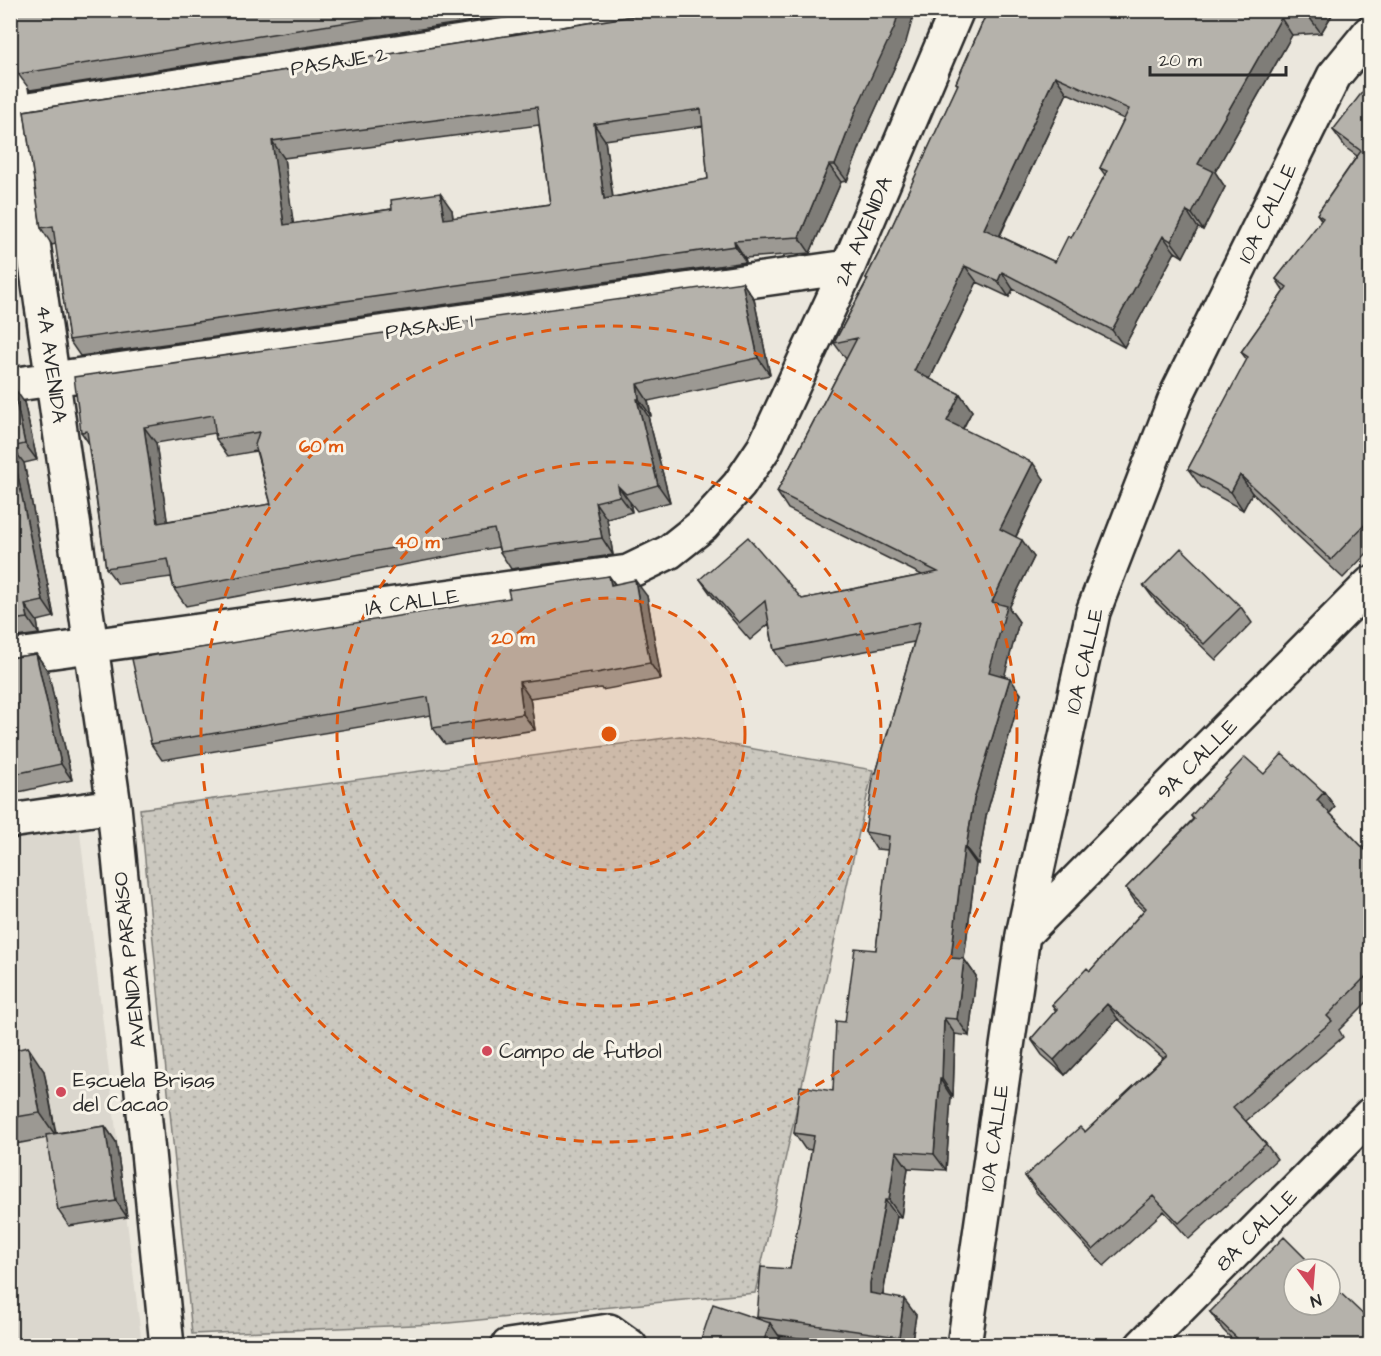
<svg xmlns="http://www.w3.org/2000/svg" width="1381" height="1356" font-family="'Architects Daughter',sans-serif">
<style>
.built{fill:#dbd7ce}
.grass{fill:url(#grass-dots);stroke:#7b7a75;stroke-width:1.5}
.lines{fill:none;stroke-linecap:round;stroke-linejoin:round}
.minor-casing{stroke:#2b2b2b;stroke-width:38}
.minor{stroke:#f7f3e8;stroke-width:33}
.wall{fill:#9c9993;stroke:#2b2b2b;stroke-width:1.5;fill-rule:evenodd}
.shaded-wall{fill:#7f7d78;stroke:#2b2b2b;stroke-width:1.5}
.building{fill:#b5b2ab;stroke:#2b2b2b;stroke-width:1.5;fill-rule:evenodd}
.ring{fill:none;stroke:#df570e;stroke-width:3;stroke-dasharray:10 8}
.poi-dot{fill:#d1495b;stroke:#f7f3e8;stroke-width:2}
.labels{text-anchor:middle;stroke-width:6;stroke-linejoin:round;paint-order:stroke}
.street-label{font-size:21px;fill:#2b2b2b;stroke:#f7f3e8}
.poi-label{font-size:21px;fill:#2b2b2b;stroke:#f7f3e8;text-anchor:start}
.centre{fill:#df570e;stroke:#f7f3e8;stroke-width:3}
.ring-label{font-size:18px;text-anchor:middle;font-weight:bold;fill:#df570e;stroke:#f7f3e8;stroke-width:6;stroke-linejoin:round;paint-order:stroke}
</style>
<defs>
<pattern id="grass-dots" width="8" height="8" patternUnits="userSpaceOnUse" patternTransform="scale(1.5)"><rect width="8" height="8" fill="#cbc8bf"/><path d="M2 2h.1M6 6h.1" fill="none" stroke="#aeaca4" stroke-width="1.8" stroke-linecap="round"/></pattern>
</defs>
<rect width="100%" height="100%" fill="#ebe7dd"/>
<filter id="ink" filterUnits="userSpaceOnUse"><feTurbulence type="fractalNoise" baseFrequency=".0167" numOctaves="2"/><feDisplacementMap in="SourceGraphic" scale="12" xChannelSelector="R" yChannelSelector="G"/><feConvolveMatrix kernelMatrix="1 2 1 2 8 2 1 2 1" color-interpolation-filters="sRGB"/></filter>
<g filter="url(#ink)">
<path class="built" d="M79,825L142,1345L11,1346V838Z"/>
<path class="grass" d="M680,736L873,770L755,1293L438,1324L192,1334L140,809Z"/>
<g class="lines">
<g class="minor-casing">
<path id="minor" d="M10,83L114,806L167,1346
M10,112L668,10
M10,385L848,267
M10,657L628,572L669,552L703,525L739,485L764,448L848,267L957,10
M10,821L114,806
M1023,935L1370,584
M508,1346L609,1331L630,1346
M964,1346L1023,935L1093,612L1178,392L1334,76L1370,32
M1142,1346L1370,1115"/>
</g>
<use href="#minor" class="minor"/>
</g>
<path class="wall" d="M10,10H542L30,90L18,74L16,66L10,65Z
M984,10H1335L1321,33L1292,35L1215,172L1225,187L1203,230L1198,228L1183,257L1175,252L1124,347L1013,289L1009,297L977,282L930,379L960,394L972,411L963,429L1044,479L1016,537L1034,557L1009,608L1019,622L1004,676L1021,694L986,816L978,864H976L964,959L976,976L969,1036L955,1034L953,1096H951L946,1170L908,1168L901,1217L897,1216L883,1295L916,1315L911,1346H854L778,1335L781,1339L757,1317L790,1269L812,1150L805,1149L794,1133L833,1091L845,1022L876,950L888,850L876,849L865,832L876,773L914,642L785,666L774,650L769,624L750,640L712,596L700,579L802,599L922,575L788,509L777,492L846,359L834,343L867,280L866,278L886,239L958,85L956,83L986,14ZM1067,93L1124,119L1100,168L1105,175L1071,238L1055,262L1000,236Z
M659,12L906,42L867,128L847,181L841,182L810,253L745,258L746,262L80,356L69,340L56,244L52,245L41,228L24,111ZM539,125L550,204L453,218L452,210L392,209L293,224L284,158ZM703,126L708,179L613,197L605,140Z
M1371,88V549L1343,578L1252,493L1243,510L1201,487L1188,469L1247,360L1241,352L1284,291L1276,279L1322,221L1317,214L1357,156L1346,148L1333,130Z
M10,218L15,250H10Z
M742,282L754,299L770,375L648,401L651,416H648L670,502L637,511L630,502L632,512L607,519L613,555L511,569L500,552L498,547L186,606L174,589L171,577L118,584L106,568L88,442L81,432ZM215,433L216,439L228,456L256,451L271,504L167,521L156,443Z
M10,337L17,365L10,367Z
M10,386L24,402L37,460L24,463L54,617L37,621L39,634L10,638Z
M609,576L615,584L647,596L661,679L602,690L601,688L530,698L535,730L445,744L433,728L431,715L162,760L151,744L510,598Z
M1144,586L1241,607L1252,623L1216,660L1156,602Z
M36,654L48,671L72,780L10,794V658Z
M1264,774L1324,792L1335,807L1330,813L1371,856V998L1339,1030L1343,1037L1246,1121L1266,1144L1277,1159L1189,1239L1164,1211L1104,1266L1036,1192L1025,1176L1085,1132L1163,1058L1118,1019L1065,1075L1042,1055L1031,1039L1056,1011L1052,1005L1090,971L1144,910L1136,903L1126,888L1193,819L1191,816Z
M10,1051L44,1071L56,1133L105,1126L116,1142L127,1217L69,1226L58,1210L47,1138L10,1145Z
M1210,1312L1371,1346H1239L1223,1330Z"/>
<path class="shaded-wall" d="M899,10H915L906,42L867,128L847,181L835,165L855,112Z
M1313,10H1335L1321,33L1309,17Z
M1281,18L1292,35L1215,172L1225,187L1203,230L1192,214L1198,164Z
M1055,76L1067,93L995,245L984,229Z
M594,124L605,140L615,215L604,199Z
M272,141L284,158L296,241L284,225Z
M829,165L841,182L810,253L799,237Z
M440,193L452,210L455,235L444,219Z
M1187,211L1198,228L1183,257L1171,241Z
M10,218L15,250L10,243Z
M1163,236L1175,252L1124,347L1112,330Z
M734,241L745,258L746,262L735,246Z
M965,266L977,282L926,387L914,371Z
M1002,272L1013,289L1009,297L998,281Z
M742,282L754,299L770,375L758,358Z
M10,337L17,365L10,357Z
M637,384L648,401L651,416L639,399Z
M13,386L24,402L37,460L25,444Z
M960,394L972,411L958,437L947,421Z
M637,399L648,416L670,502L658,485Z
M144,427L156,443L170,540L158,523Z
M12,447L24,463L54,617L43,601Z
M1033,463L1044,479L1011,546L1000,529Z
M1240,475L1252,493L1243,510L1231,492Z
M618,486L630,502L632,512L620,496Z
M595,502L607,519L613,555L602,538Z
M1022,540L1034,557L1009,608L1019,622L1001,689L989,672L992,602Z
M609,576L620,592L611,585Z
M635,580L647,596L661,679L650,663Z
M25,605L37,621L39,634L28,618Z
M36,654L48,671L72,780L61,764Z
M1010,678L1021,694L986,816L978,864L966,848L974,799Z
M519,682L530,698L535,730L523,714Z
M1324,792L1335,807L1328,815L1317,800Z
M964,847L976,864L962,974L951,958Z
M964,959L976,976L969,1036L957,1019Z
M1107,1004L1118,1019L1065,1075L1054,1060Z
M944,1018L955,1034L953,1096L942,1079Z
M28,1047L44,1071L56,1136L40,1113Z
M940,1079L951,1096L946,1170L934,1154Z
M105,1126L116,1142L127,1217L116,1201Z
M896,1151L908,1168L901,1217L889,1200Z
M885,1200L897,1216L882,1299L870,1293V1283Z
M904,1299L916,1315L911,1346H905L899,1337Z
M770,1323L781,1339L779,1346H762Z"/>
<path class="building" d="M10,10H425L18,74L14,56L10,53Z
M663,10H899L895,26L855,112L835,165H829L799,237L734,241L735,246L69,340L53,226L41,228L24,111L659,12ZM537,107L550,204L444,219L440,193L391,200L392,209L284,225L272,141ZM701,109L708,179L604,199L594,124Z
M988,10H1313L1309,17L1281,18L1198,164L1213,171L1192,214L1187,211L1171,241L1163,236L1112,330L1002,272L998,281L965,266L914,371L960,394L947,421L1033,463L1000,529L1022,540L992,602L1007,606L989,672L1010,678L974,799L966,848L964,847L951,958L964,959L957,1019L944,1018L942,1079H940L934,1154L896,1151L889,1200H885L870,1283V1293L904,1299L899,1337L757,1317L761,1267L790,1269L814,1136L794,1133L800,1086L833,1091L836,1021L845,1022L855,948L876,950L889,836L865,832L874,773H876L920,622L774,650L765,601L739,623L700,579L748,537L802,599L938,572L777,492L857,338L834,343L868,279L866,278L886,239L958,84L956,83ZM1055,76L1129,109L1100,168L1107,171L1071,238L1068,236L1055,262L984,229Z
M1367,86L1371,88V518L1331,560L1240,475L1231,492L1188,469L1248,357L1241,352L1287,287L1276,279L1323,218L1317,214L1361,151L1333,130Z
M742,282L758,358L637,384L639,399H637L658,485L626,494L618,486L620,496L595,502L602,538L500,552L494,529L174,589L168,559L106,568L87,431L81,432L74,377ZM213,415L216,439L259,432L255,445L271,504L158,523L144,427Z
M10,386H13L25,444L12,447L43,601L25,605L28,618L10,620Z
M1181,548L1241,607L1204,644L1144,586Z
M609,576L611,585L635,580L650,663L591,674V672L519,682L523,714L433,728L428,697L151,744L132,659L510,598L508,590Z
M36,654L61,764L10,775V658Z
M1282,754L1324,792L1317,800L1371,856V971L1327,1016L1332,1021L1233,1107L1266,1144L1179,1223L1153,1196L1093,1250L1025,1176L1080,1127L1085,1132L1167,1055L1107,1004L1054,1060L1031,1039L1057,1009L1052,1005L1087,968L1090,971L1146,908L1126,888L1194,819L1191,816L1245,757L1264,774Z
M28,1047L40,1113L10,1118V1051Z
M105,1126L116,1201L58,1210L46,1135Z
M1284,1237L1316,1269H1294V1305H1330V1283L1371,1322V1346H1245L1210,1312Z
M713,1304L770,1323L762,1346H699Z"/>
</g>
<circle cx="609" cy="734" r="136" fill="#df570e" fill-opacity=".12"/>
<g class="ring">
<circle cx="609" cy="734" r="136"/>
<circle cx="609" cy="734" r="272"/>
<circle cx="609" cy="734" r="408"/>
</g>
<g class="poi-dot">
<circle cx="487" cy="1051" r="6"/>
<circle cx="61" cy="1092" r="6"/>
</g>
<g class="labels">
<g class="street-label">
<text transform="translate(339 61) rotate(-9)" y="7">PASAJE 2</text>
<text transform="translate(1267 213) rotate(-64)" y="7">10A CALLE</text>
<text transform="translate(863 231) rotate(-67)" y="7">2A AVENIDA</text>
<text transform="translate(429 326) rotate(-8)" y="7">PASAJE 1</text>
<text transform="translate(52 364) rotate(82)" y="7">4A AVENIDA</text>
<text transform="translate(412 602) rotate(-8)" y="7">1A CALLE</text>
<text transform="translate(1084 661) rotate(-77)" y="7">10A CALLE</text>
<text transform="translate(1197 759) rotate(-45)" y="7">9A CALLE</text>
<text transform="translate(129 960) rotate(-96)" y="7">AVENIDA PARAÍSO</text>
<text transform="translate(994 1138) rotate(-82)" y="7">10A CALLE</text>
<text transform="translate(1256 1230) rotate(-45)" y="7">8A CALLE</text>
</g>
<g class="poi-label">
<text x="499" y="1058">Campo de futbol</text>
<text x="73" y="1087">Escuela Brisas<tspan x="73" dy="24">del Cacao</tspan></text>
</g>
</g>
<circle cx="609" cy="734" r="9" class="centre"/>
<g class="ring-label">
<text x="321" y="452">60 m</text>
<text x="417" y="548">40 m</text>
<text x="513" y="644">20 m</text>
</g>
<rect width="1381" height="1356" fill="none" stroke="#f7f3e8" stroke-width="36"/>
<rect x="18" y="18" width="1345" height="1320" fill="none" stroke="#2b2b2b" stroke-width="2" filter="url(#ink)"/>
<g transform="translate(1312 1287) rotate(164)"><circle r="28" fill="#f7f3e8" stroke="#a5a39c" stroke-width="1.5"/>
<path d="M0-4.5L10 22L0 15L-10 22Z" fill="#d1495b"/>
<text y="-9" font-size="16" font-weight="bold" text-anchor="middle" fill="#2b2b2b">N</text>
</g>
<path d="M1150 66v9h136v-9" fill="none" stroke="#2b2b2b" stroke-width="3"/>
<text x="1159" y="66" font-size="18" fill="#2b2b2b" stroke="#f7f3e8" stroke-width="4.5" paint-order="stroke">20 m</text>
</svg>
